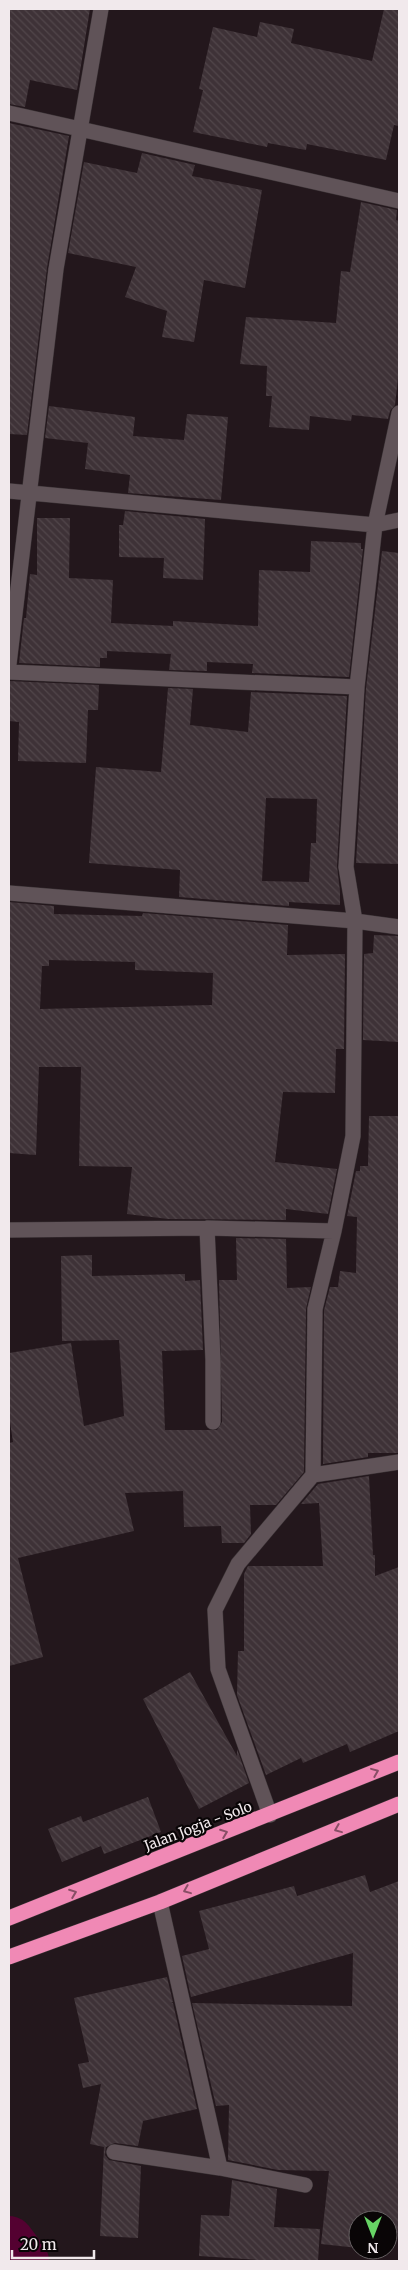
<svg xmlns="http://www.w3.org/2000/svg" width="408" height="2270" font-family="Merriweather,serif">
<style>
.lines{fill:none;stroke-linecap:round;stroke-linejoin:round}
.river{stroke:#540131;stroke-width:50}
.building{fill:url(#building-back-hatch);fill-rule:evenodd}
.street-casing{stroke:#3a3235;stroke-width:16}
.highway-casing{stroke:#3a3235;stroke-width:16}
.street{stroke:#605358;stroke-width:15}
.highway{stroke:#f089b5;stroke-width:15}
.oneway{stroke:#884e66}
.labels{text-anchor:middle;stroke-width:4.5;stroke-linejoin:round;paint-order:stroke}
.street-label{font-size:14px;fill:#f1e9ec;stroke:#090506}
</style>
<defs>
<pattern id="building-back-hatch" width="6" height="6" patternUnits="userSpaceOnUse" patternTransform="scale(1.25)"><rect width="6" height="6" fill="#3e3237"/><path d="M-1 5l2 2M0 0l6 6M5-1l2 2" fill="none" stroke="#51464a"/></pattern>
</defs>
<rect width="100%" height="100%" fill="#23171c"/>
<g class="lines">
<path class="river" d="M9,2241L24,2261"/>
</g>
<path class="building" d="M9,9H90L77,90L30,80L25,107L9,104Z
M384,9H399V126L394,125L386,160L307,144L306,150L268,143L267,147L193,132L203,90L199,89L213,27L257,37L260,22L294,29L291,43L372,61Z
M9,123L69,136L47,268L27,435L9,434Z
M142,153L195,165L192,176L262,190L245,288L204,280L194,342L162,337L167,311L125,297L136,267L68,253L84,162L137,173Z
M361,202L397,210L396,220L399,221V369L395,405L390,411L388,419L352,415L351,421L310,416L309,430L269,427L272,396H266L267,366L240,364L246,317L336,323L341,271L350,272Z
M49,406L135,417L133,436L184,440L187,414L228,417L221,500L128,493L130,475L85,469L88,443L45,438Z
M125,511L205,519L203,580L163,578L164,558L119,557V525H123Z
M37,518H70L69,578L113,580L111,623L173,626V621L258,626L259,570L310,572L311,541L361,543V549H363L349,677L252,673L253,664L207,662V671L169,670L171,654L107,651V658H100V667L19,663L24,618H26L30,574L37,575Z
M382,551L399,553V864L356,863L366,688Z
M9,681L99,685L98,710H88L86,763L18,761L19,722L9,721Z
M168,688L193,689L190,725L248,732L251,692L347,696L337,866L340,891V905L289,902V906L179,897L180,870L89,863L96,767L161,772ZM266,798L317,799L316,843H311L309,882L262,881Z
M9,902L54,906V914L142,916L143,913L288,925L287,955L345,954L344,1049H336L335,1093L283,1092L275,1162L337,1169L328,1214L286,1209V1220L168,1219L127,1214L132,1167L79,1166L81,1067H39L36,1155L9,1153ZM49,960L135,962V970L213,973L212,1005L40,1009L42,966H49Z
M374,935L399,936V1042L363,1040L364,954L373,953Z
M369,1116H399V1453H368V1457L323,1464L324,1310L330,1287H338L340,1271L356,1273L357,1217L347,1216L356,1171H360V1166H368Z
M236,1238L286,1239L287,1288L311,1287L306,1309L304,1472L276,1505H250L251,1534L244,1543H222L221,1526L184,1527L183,1491L125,1493L134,1531L18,1558L43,1657L9,1666V1443L13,1442L9,1416V1353L71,1343L84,1426L124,1416L119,1340L62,1341L61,1256L92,1255V1276L185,1274V1281L200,1280L203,1350L162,1351L165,1430H217L222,1422L219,1280H237Z
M369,1476L373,1555H375V1576L399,1567V1731L350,1752L347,1744L303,1763L301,1758L266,1775L237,1695L238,1651H244V1574L248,1566H323L319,1503L301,1504L318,1484Z
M190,1672L237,1756V1749L249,1783L199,1809L143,1699Z
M148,1797L161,1832L104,1854L101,1846L62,1862L48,1829L81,1816L83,1822Z
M365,1875L370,1892L399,1881V2233L388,2232V2220H358V2248L321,2244L329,2171L278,2170L228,2160L229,2105L216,2106L192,2003L352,2006L353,1953L191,1997L182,1956L209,1949L199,1911L294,1886L297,1896Z
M167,1977L173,2002L171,2003H173L197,2109L143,2121L138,2146L115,2143L106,2147L105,2155L109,2160L141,2166L138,2238L100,2236L104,2147L90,2144L101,2084L83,2088L78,2064L89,2062L74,1998Z
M232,2180L277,2189L274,2227L320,2229L318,2261H273L199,2256L201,2215L229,2216Z"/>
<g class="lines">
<g class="street-casing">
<path id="street" d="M9,113L399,201
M9,491L375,525L399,520
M9,664L56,269L101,9
M9,672L357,687
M9,893L355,921L399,927
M207,1228L213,1360V1422
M9,1230L207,1228L334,1231
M313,1475L399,1462
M270,1815L218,1669L215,1610L238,1564L313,1475L315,1309L334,1231L353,1136L355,921L346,867L357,687L375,525L399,413
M160,1902L220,2168
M114,2152L220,2168L305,2185"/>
</g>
<g class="highway-casing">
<path id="highway" d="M9,1918L399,1762
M9,1957L160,1902L399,1804"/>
</g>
<use href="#street" class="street"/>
<use href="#highway" class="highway"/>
</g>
<defs><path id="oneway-chevron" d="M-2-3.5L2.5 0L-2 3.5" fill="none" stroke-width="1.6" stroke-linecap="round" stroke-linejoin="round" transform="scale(1.25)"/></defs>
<g class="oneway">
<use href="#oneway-chevron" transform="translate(375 1772) rotate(-22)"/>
<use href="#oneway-chevron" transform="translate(338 1829) rotate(158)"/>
<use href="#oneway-chevron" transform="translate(224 1833) rotate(-21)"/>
<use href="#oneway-chevron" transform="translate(187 1890) rotate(158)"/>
<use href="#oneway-chevron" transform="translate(73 1893) rotate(-21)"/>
</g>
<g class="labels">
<g class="street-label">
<text transform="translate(198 1826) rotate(-21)" y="5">Jalan Jogja - Solo</text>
</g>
</g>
<rect width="408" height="2270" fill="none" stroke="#f1e9ec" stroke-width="20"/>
<g transform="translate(373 2235) rotate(180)"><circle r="24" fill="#090506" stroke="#666062"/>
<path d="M0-4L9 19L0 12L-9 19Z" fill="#67d465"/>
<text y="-8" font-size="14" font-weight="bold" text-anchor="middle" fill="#f1e9ec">N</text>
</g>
<path d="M12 2250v8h82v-8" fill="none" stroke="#f1e9ec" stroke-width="2.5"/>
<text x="20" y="2250" font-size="15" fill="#f1e9ec" stroke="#090506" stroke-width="4" paint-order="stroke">20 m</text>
</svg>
